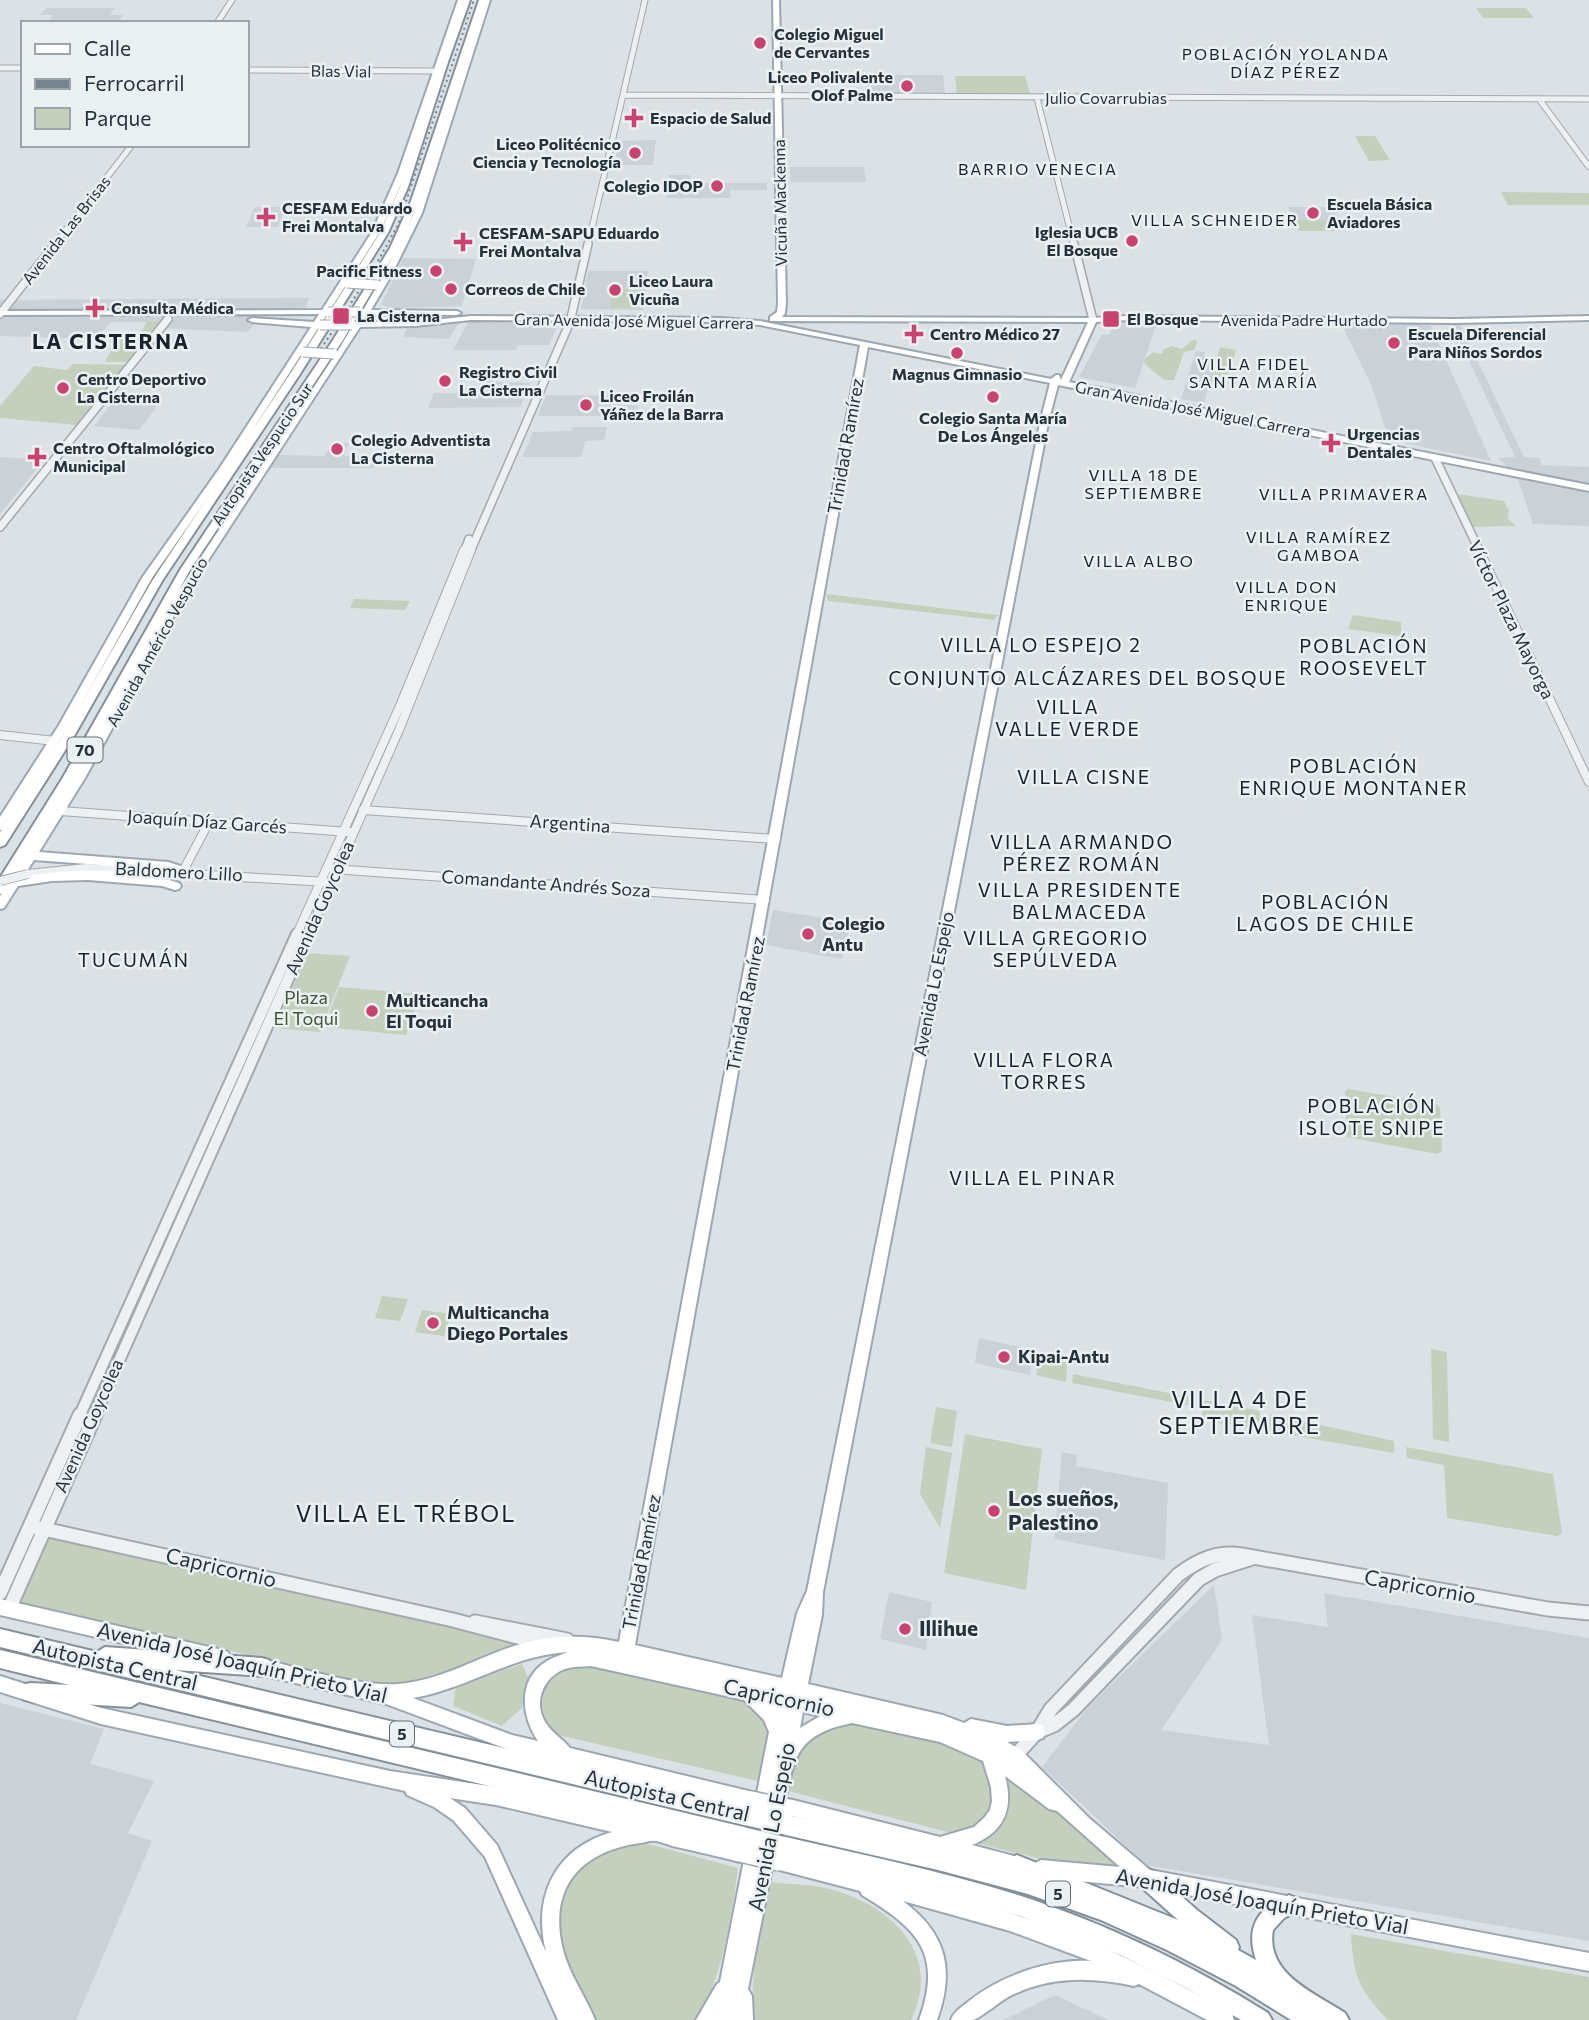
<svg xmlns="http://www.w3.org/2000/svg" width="1589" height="2020" font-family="Commissioner,sans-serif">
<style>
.built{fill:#cad1d7}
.green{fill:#c5cfbd}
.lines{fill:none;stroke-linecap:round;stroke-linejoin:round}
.minor-far4-casing{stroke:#a2a9af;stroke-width:7}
.minor-far3-casing{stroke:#a2a9af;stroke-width:10}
.minor-far2-casing{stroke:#a2a9af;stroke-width:10}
.minor-far1-casing{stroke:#a2a9af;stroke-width:14}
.minor-casing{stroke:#a2a9af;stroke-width:17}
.major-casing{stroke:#9ca8b1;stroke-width:4}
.highway-casing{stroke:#84919b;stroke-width:4}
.minor-far4{stroke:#eef1f4;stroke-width:5}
.minor-far3{stroke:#eef1f4;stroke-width:7}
.minor-far2{stroke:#eef1f4;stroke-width:8}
.minor-far1{stroke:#eef1f4;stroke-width:10}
.minor{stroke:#eef1f4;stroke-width:13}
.major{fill:#fff;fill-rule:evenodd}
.highway{fill:#fff;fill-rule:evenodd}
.rail{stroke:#76848e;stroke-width:2;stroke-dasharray:2 3.5;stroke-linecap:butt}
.minor-bridge-casing{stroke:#a2a9af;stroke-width:10;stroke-linecap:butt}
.major-bridge-far1-casing{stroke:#9ca8b1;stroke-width:11;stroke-linecap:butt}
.major-bridge-casing{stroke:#9ca8b1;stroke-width:20;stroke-linecap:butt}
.highway-bridge-casing{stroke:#84919b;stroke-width:23;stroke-linecap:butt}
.minor-bridge{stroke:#eef1f4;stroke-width:8}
.major-bridge-far1{stroke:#fff;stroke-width:9}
.major-bridge{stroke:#fff;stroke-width:17}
.highway-bridge{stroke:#fff;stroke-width:19}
.poi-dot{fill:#c8436f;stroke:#ebf0f3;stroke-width:2.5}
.labels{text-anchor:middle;stroke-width:5;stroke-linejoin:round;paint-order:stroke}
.far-poi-label{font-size:16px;font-weight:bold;fill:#26323b;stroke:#ebf0f3;text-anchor:start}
.far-neighbourhood-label{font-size:16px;letter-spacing:2px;fill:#19222c;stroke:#ebf0f3}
.far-street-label{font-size:16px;fill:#26323b;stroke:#ebf0f3}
.shield{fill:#ebf0f3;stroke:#616b72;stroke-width:2}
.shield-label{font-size:16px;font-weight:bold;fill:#26323b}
.street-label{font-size:18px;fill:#26323b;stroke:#ebf0f3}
.poi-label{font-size:18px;font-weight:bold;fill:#26323b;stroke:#ebf0f3;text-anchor:start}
.park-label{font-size:18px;fill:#415634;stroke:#ebf0f3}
.neighbourhood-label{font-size:19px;letter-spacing:2px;fill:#19222c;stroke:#ebf0f3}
.far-district-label{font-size:21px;font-weight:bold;letter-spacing:2px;fill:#19222c;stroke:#ebf0f3}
.near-poi-label{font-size:21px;font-weight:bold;fill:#26323b;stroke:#ebf0f3;text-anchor:start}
.near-street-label{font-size:21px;fill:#26323b;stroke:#ebf0f3}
.near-neighbourhood-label{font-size:23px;letter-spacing:2px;fill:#19222c;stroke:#ebf0f3}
</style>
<rect width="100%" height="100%" fill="#dce1e6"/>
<path class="built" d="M46,8H115L110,15H123L117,23H48L53,15H40Z
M880,75H943L945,94H871L870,78H880Z
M656,140L653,165H614L619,141Z
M790,167H864L866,182H791Z
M669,175H690V183H767V190H731L730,198H666Z
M255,207H286L278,227H246Z
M1288,207H1333L1339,220H1294Z
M403,258L476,259L462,306L392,308L381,305Z
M588,271H648L643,310L581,309Z
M309,298L305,310H265L248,332L158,328L162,322H111L95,339L0,336V300Z
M461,320L449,339L403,337L408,326Z
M469,320H560L549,345H518L516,350H453Z
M1116,322L1157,323L1135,388L1079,377L1102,334L1109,335Z
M1341,323L1430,324L1491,461L1389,440L1372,387Z
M1451,323H1459L1524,457L1540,458L1541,465L1589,467V526L1533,524L1517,477L1498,458L1515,457Z
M1196,351L1205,352L1204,357L1217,358L1204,403L1181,399Z
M493,378L494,382L530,383L520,407L428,408L434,393L479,394L484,379Z
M546,395L624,396L622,405L638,406L636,416H538Z
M117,397L161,401L139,430L94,426Z
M573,427H607L604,440L585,441L581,457H522L533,432L572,431Z
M333,443H349L344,456H378L373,468H268L276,455L324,456Z
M0,457L44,460L0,514Z
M773,910L851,922L842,959L766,945Z
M979,1338L1033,1350L1030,1375L975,1363Z
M1062,1452L1077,1455L1076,1466L1168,1483L1165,1560L1054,1539Z
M1214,1585L1222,1640L1161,1730L1269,1745L1252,1615L1328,1627L1324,1593L1589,1638V1941L1146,1865L1042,1767L1089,1706Z
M889,1592L932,1602L926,1650L880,1639Z
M0,1703L104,1729L90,1764L154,1781L128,1833L152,1841L76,2020H0Z
M1055,1995L1108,2020H1003Z"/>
<path class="green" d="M1476,8H1526L1534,18H1483Z
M955,76H1025L1030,94H957Z
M1355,136H1375L1390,160L1369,161Z
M1501,192L1589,193V205H1508Z
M1294,220H1339L1345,231H1299Z
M613,289H643L640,308H610Z
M147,321L163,322L131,362H105L120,334L141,333Z
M1193,340L1197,341L1195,350L1184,352L1174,380H1164L1145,364L1144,360L1153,352L1162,354L1164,349L1172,346L1182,349Z
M1220,347L1236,350L1225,386L1216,384L1215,388L1208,387Z
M73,364L129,365L78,425L0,418V406L34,366L67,370Z
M1458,494L1504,501L1509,511L1508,519L1516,526L1472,527Z
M826,594L998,615L994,620L828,601Z
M354,599L410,601L405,610L350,608Z
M1353,615L1401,622V636L1348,629Z
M308,953L350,956L320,1032L275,1028Z
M339,987L420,994L406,1035L324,1027Z
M1348,1089L1436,1104L1440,1108L1442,1151L1437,1154L1347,1137L1345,1091Z
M382,1296L408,1299L400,1321L375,1318Z
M422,1310L451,1314L444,1336L415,1332Z
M1431,1349L1447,1352L1449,1442L1433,1439Z
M1040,1353L1068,1358L1066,1382L1036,1375Z
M1073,1374L1194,1398L1192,1406L1072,1383Z
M1203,1400L1260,1411L1258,1430L1202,1420Z
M936,1407L957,1411L952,1447L930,1443Z
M1270,1414L1394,1441V1453L1269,1431Z
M965,1434L1042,1449L1026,1590L944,1573Z
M926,1447L952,1453L940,1528L920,1494Z
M1406,1447L1553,1474L1562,1533L1557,1536L1447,1518L1444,1465L1407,1458Z
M52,1535L532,1645L426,1685L373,1684L125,1626L21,1606L15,1600L44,1538Z
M571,1658L743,1695L771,1726L762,1782L549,1733L536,1708L546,1674Z
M522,1664L529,1680L522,1708L502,1726L453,1706L456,1686Z
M832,1724L855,1725L945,1741L983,1758L997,1795L985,1824L959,1835L784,1790L796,1750Z
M1005,1768L1129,1872L1061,1864L976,1843L1001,1823L1008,1804Z
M641,1842L738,1868C731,1921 723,1972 698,2020H594L559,1946L556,1920L565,1881L591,1853Z
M770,1882C792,1885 819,1884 840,1892C898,1911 941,1958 911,2020H751L754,1969Z
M1351,1934L1589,1977V2020H1388C1358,1988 1354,1978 1351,1934Z"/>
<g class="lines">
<g class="minor-far4-casing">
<path id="minor-far4" d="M217,23L232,0
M0,68H23
M247,70L435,71
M623,95L1589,99
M1037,98L1074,245
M1539,99L1589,167
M54,245L132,145
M588,245L645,0"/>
</g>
<g class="minor-far3-casing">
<path id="minor-far3" d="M1074,244L1093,320
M0,314L55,244
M1435,458L1480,552
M0,527L168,319
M464,552L469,539
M470,552L570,322L588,244"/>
</g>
<g class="minor-far2-casing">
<path id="minor-far2" d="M1479,550L1589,782
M0,735L55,741
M363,810L776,839
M60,811L349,832
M333,869L765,900
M183,871L209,822
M28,874L86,868L327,882
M296,936L400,706L464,550
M308,936L399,730L471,550"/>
</g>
<g class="minor-far1-casing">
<path id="minor-far1" d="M79,1417L297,934
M94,1417L308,934"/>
</g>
<g class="minor-casing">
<path id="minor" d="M30,1526L453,1620L544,1644
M0,1593L80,1415
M9,1609L95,1415
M475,1622L567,1640
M1037,1732L1054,1725L1073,1710L1199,1579L1215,1570L1252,1558
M1015,1756L1037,1732L1051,1709L1178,1575C1198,1560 1217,1551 1242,1555L1548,1609L1589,1613"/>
</g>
<g class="major-casing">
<path id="major" d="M458,0H464L406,173L380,232L330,310L332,312L327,314L322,323L324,325L319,327L227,470L152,578L69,726L4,829L0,830V817L59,725L142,578L219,469L311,327L252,322L248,320L252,318L314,322L319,314L0,315V311L322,310L372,232L398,173Z
M484,0H490L422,213L391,276L371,310L457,311L461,313L457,315L368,314L363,322H415L471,316L721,318L760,321L1051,379L1056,375H1059L1061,380L1088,322L770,321V317L777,312L778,303L773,0H779L786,303L785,313L782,317L1093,318L1128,316L1455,319L1589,316V320L1455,323L1128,320L1096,322L1069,382L1589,485V491L1058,385L1048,423L823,1592L822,1615L808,1684L943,1715L964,1723L971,1719L1007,1726L1037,1724L1043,1726L1045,1732L1043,1738L1037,1740L1007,1742L1021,1750L1089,1818L1150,1870L1589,1953V1971L1146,1887L1041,1878L1035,1875L1032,1869L1035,1863L1041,1860L1120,1867L1057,1811L1049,1809L1005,1776C1014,1809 1004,1832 972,1845L1029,1860L1032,1866L1029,1872L1023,1875L783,1814L775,1855L778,1853C874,1877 972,1897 1065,1932C1123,1954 1177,1983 1232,2013L1234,2020H1207L1139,1984L1134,1986C1091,1977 1050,1976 1010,1996C1000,2001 981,2018 973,2020C966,2020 958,2020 951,2020C954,2011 962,2007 969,2001C1003,1975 1048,1959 1091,1961L1010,1931L903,1901C947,1934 955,1970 937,2020H919C943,1953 918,1929 862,1895L860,1891L772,1868L748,1989L752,1996L753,2020H696L717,1984L720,1982L744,1860L740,1862C717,1856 695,1851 672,1846C666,1844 657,1840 651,1841C647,1841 644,1843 640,1843C582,1851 549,1886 562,1946C568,1973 585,1995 595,2020H558L485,1857L453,1820L434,1807L407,1795L405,1791L101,1724L0,1692V1676L101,1708L390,1771L496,1787L746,1847L754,1808L512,1751L386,1704L257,1674L251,1672L249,1666L251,1660L257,1658C298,1667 357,1687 398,1684C439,1681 475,1659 514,1646C549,1635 583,1634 619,1642L860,345L760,325L721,322L471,320L415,326L360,327L183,599L85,778L39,852L168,862L187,868L189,871L187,874L183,875L167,870L34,860L23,877C70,868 134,868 179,883L181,886L179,889L175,890L162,886L88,880L52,881L18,886L4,908L0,909V896L75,777L173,599L337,352L352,327L348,325L355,323L360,314L356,312L363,310L383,276L414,213ZM868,347L1050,383L1040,423L807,1591L797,1613L782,1678L635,1645ZM568,1652C561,1655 553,1657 547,1661C517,1679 521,1716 538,1741L512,1735L413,1698C467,1689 512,1655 568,1652ZM591,1666L744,1700L764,1720L769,1732L757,1793L570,1748C562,1738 550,1732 544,1720C533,1699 546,1673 569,1668C576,1666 584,1667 591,1666ZM803,1712L820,1716L800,1728ZM852,1723L940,1742L983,1761L991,1787L992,1801L990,1810L984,1818L974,1827L940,1837L789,1799L785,1801C792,1768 794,1742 830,1729C837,1726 845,1725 852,1723ZM450,1798L496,1805L612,1832C556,1848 532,1895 546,1952L497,1845L465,1808Z
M0,1599L222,1650L228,1652L230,1658L228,1664L222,1666L0,1615Z"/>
</g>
<g class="highway-casing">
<path id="highway" d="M464,0H470L448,62L408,187L388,233L300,374L162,581L73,738L5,845L0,847V832L62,737L152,581L290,374L380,233L400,187L440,62Z
M479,0H485L419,201L398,248L343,340L190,570L74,780L5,892L0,894V878L62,779L180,570L333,340L390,248L411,201Z
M0,1629L97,1652L105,1647L262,1658L269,1660L271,1667L269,1674L262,1676L175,1670L748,1806L755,1809L758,1816L755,1823L748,1826L0,1647Z
M0,1650L744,1827L751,1830L754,1837L751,1844L744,1847L139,1702L131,1707L30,1701L23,1699L21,1692L23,1685L30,1683L69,1685L0,1668Z
M786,1815L908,1842L1008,1868L1007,1865L1010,1858L1017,1855L1178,1920L1139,1885L1136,1878L1139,1871L1146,1868L1153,1871L1197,1910L1236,1940L1239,1947L1238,1950L1256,1960C1245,1926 1258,1908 1289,1895L1296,1898L1299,1905L1296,1912L1284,1918L1273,1930C1265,1974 1315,1993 1345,2013L1349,2020H1291L1236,1986L1167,1950L1101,1920L1028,1894L938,1870L786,1835L779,1832L776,1825L779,1818Z
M781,1836C860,1854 941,1871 1018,1895C1107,1924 1190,1964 1268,2013L1272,2020H1241L1188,1989L1120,1955L1020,1916L934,1892L781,1856L774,1853L771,1846L774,1839Z"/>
</g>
<use href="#minor-far4" class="minor-far4"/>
<use href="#minor-far3" class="minor-far3"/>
<use href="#minor-far2" class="minor-far2"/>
<use href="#minor-far1" class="minor-far1"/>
<use href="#minor" class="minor"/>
<use href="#major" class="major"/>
<use href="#highway" class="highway"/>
<path class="rail" d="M315,358L374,268L398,225L474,0"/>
<g class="minor-bridge-casing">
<path id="minor-bridge" d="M0,881L28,874"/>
</g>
<g class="major-bridge-far1-casing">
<path id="major-bridge-far1" d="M347,283L377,285
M328,312H360
M320,325H352
M303,352L334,354"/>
</g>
<g class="major-bridge-casing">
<path id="major-bridge" d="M752,1800L789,1808
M740,1853L778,1862"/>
</g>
<g class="highway-bridge-casing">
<path id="highway-bridge" d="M748,1816L786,1825
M744,1837L781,1846"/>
</g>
<use href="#minor-bridge" class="minor-bridge"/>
<use href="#major-bridge-far1" class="major-bridge-far1"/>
<use href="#major-bridge" class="major-bridge"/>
<use href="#highway-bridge" class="highway-bridge"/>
</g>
<g class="poi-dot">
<circle cx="760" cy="43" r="7"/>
<circle cx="907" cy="86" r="7"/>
<path d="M630.5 107.5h7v7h7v7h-7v7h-7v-7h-7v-7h7z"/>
<circle cx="635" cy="153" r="7"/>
<circle cx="717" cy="186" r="7"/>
<circle cx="1313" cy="213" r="7"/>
<path d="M262.5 206.5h7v7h7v7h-7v7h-7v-7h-7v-7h7z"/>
<circle cx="1132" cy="241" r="7"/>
<path d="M459.5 231.5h7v7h7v7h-7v7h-7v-7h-7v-7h7z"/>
<circle cx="436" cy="271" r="7"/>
<circle cx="451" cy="289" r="7"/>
<circle cx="615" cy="290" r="7"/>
<path d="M91.5 297.5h7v7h7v7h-7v7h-7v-7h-7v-7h7z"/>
<rect x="332" y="307" width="18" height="18" rx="3.5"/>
<rect x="1102" y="310" width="18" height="18" rx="3.5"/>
<path d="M910.5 323.5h7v7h7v7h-7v7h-7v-7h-7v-7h7z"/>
<circle cx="1394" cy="343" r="7"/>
<circle cx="957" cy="353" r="7"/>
<circle cx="445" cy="381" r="7"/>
<circle cx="63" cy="388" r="7"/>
<circle cx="993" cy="397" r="7"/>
<circle cx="586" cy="405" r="7"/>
<path d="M1327.5 432.5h7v7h7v7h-7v7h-7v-7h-7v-7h7z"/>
<circle cx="337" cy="449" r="7"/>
<path d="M33.5 446.5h7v7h7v7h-7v7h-7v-7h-7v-7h7z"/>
<circle cx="808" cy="934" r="7"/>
<circle cx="372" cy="1011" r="7"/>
<circle cx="433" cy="1323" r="7"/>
<circle cx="1004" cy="1357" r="7"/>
<circle cx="994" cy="1511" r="7"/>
<circle cx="905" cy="1629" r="7"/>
</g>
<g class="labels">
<g class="far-poi-label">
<text x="774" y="40">Colegio Miguel<tspan x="774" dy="18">de Cervantes</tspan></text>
<text x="893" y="83" text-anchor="end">Liceo Polivalente<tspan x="893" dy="18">Olof Palme</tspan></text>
<text x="650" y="124">Espacio de Salud</text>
<text x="621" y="150" text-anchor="end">Liceo Politécnico<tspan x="621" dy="18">Ciencia y Tecnología</tspan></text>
<text x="703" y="192" text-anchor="end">Colegio IDOP</text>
<text x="1327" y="210">Escuela Básica<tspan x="1327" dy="18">Aviadores</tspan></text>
<text x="282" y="214">CESFAM Eduardo<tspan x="282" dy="18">Frei Montalva</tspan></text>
<text x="1118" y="238" text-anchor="end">Iglesia UCB<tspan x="1118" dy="18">El Bosque</tspan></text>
<text x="479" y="239">CESFAM-SAPU Eduardo<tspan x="479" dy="18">Frei Montalva</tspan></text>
<text x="422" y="277" text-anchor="end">Pacific Fitness</text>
<text x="629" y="287">Liceo Laura<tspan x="629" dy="18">Vicuña</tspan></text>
<text x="465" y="295">Correos de Chile</text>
<text x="111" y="314">Consulta Médica</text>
<text x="357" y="322">La Cisterna</text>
<text x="1127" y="325">El Bosque</text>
<text x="930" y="340">Centro Médico 27</text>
<text x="1408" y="340">Escuela Diferencial<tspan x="1408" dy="18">Para Niños Sordos</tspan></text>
<text x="459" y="378">Registro Civil<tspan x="459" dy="18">La Cisterna</tspan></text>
<text x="957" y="380" text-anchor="middle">Magnus Gimnasio</text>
<text x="77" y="385">Centro Deportivo<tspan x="77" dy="18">La Cisterna</tspan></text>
<text x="600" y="402">Liceo Froilán<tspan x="600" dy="18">Yáñez de la Barra</tspan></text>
<text x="993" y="424" text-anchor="middle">Colegio Santa María<tspan x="993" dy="18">De Los Ángeles</tspan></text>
<text x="1347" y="440">Urgencias<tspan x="1347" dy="18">Dentales</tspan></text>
<text x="351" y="446">Colegio Adventista<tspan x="351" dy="18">La Cisterna</tspan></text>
<text x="53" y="454">Centro Oftalmológico<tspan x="53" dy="18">Municipal</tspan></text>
</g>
<g class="far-neighbourhood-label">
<text x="1286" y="60">POBLACIÓN YOLANDA<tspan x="1286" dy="18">DÍAZ PÉREZ</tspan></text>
<text x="1038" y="175">BARRIO VENECIA</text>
<text x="1215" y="226">VILLA SCHNEIDER</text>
<text x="1254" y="370">VILLA FIDEL<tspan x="1254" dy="18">SANTA MARÍA</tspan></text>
<text x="1144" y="481">VILLA 18 DE<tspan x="1144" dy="18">SEPTIEMBRE</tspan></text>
<text x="1344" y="500">VILLA PRIMAVERA</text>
<text x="1319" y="543">VILLA RAMÍREZ<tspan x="1319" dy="18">GAMBOA</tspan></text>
<text x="1139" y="567">VILLA ALBO</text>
<text x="1287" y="593">VILLA DON<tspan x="1287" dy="18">ENRIQUE</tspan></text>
</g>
<g class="far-street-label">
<text transform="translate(341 71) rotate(1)" y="6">Blas Vial</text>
<text x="1106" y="104">Julio Covarrubias</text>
<text transform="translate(780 203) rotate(-91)" y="6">Vicuña Mackenna</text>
<text transform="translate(66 230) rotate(-52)" y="6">Avenida Las Brisas</text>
<text x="1304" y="326">Avenida Padre Hurtado</text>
<text transform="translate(634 321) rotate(1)" y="6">Gran Avenida José Miguel Carrera</text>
<text transform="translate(1193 409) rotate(11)" y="6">Gran Avenida José Miguel Carrera</text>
<text transform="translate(262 454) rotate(-56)" y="6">Autopista Vespucio Sur</text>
<text transform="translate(157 642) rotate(-61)" y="6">Avenida Américo Vespucio</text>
</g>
<g class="shield">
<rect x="67.5" y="737.5" width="35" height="25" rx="5"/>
<rect x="390" y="1721.5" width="24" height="25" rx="5"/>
<rect x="1046" y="1881.5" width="24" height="25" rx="5"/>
</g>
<g class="shield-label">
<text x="85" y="756">70</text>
<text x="402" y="1740">5</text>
<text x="1058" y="1900">5</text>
</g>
<g class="street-label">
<text transform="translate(846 446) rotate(-80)" y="6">Trinidad Ramírez</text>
<text transform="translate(1511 620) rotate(64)" y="6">Víctor Plaza Mayorga</text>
<text transform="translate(207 822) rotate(4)" y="6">Joaquín Díaz Garcés</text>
<text transform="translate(570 824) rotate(4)" y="6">Argentina</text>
<text transform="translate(179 872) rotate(3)" y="6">Baldomero Lillo</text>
<text transform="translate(546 884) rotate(4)" y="6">Comandante Andrés Soza</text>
<text transform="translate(320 908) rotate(-66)" y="6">Avenida Goycolea</text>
<text transform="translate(934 984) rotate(-79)" y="6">Avenida Lo Espejo</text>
<text transform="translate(746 1004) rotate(-79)" y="6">Trinidad Ramírez</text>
<text transform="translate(89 1426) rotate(-66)" y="6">Avenida Goycolea</text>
<text transform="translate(642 1562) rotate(-79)" y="6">Trinidad Ramírez</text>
</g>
<g class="poi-label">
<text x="822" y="930">Colegio<tspan x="822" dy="21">Antu</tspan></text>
<text x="386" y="1007">Multicancha<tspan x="386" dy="21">El Toqui</tspan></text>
<text x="447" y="1319">Multicancha<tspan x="447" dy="21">Diego Portales</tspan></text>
<text x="1018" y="1363">Kipai-Antu</text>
</g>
<g class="park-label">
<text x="306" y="1004">Plaza<tspan x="306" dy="21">El Toqui</tspan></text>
</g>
<g class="neighbourhood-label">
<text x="1041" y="652">VILLA LO ESPEJO 2</text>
<text x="1364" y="653">POBLACIÓN<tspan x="1364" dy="22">ROOSEVELT</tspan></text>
<text x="1088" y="685">CONJUNTO ALCÁZARES DEL BOSQUE</text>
<text x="1068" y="714">VILLA<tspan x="1068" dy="22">VALLE VERDE</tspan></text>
<text x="1354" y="773">POBLACIÓN<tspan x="1354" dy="22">ENRIQUE MONTANER</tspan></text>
<text x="1084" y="784">VILLA CISNE</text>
<text x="1082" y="849">VILLA ARMANDO<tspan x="1082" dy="22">PÉREZ ROMÁN</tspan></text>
<text x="1080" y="897">VILLA PRESIDENTE<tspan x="1080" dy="22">BALMACEDA</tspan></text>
<text x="1326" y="909">POBLACIÓN<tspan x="1326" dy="22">LAGOS DE CHILE</tspan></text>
<text x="1056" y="945">VILLA GREGORIO<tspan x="1056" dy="22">SEPÚLVEDA</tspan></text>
<text x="134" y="967">TUCUMÁN</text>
<text x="1044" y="1067">VILLA FLORA<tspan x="1044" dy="22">TORRES</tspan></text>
<text x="1372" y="1113">POBLACIÓN<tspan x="1372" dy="22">ISLOTE SNIPE</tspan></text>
<text x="1033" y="1185">VILLA EL PINAR</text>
</g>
<g class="far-district-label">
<text x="111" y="349">LA CISTERNA</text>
</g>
<g class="near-poi-label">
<text x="1008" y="1506">Los sueños,<tspan x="1008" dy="24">Palestino</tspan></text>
<text x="919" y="1636">Illihue</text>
</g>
<g class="near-street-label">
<text transform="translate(221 1568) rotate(13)" y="7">Capricornio</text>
<text transform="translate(1420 1587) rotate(10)" y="7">Capricornio</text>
<text transform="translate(242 1663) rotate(13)" y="7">Avenida José Joaquín Prieto Vial</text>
<text transform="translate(115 1665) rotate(13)" y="7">Autopista Central</text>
<text transform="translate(779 1698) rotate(12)" y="7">Capricornio</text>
<text transform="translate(667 1796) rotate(13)" y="7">Autopista Central</text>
<text transform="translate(772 1827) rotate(-79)" y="7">Avenida Lo Espejo</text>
<text transform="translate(1262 1902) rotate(10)" y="7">Avenida José Joaquín Prieto Vial</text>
</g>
<g class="near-neighbourhood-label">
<text x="1240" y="1408">VILLA 4 DE<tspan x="1240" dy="26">SEPTIEMBRE</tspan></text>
<text x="406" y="1522">VILLA EL TRÉBOL</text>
</g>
</g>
<rect x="21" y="21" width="228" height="126" fill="#ebf0f3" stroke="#9ca4a9" stroke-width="2"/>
<rect x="35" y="44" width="35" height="10" fill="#ffffff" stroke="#9ca4a9" stroke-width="2"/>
<text x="84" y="56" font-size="21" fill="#26323b">Calle</text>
<rect x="35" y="79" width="35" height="10" fill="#76848e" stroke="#9ca4a9" stroke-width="2"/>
<text x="84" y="91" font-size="21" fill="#26323b">Ferrocarril</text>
<rect x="35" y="108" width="35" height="21" fill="#c5cfbd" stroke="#9ca4a9" stroke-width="2"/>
<text x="84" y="126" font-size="21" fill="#26323b">Parque</text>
</svg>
